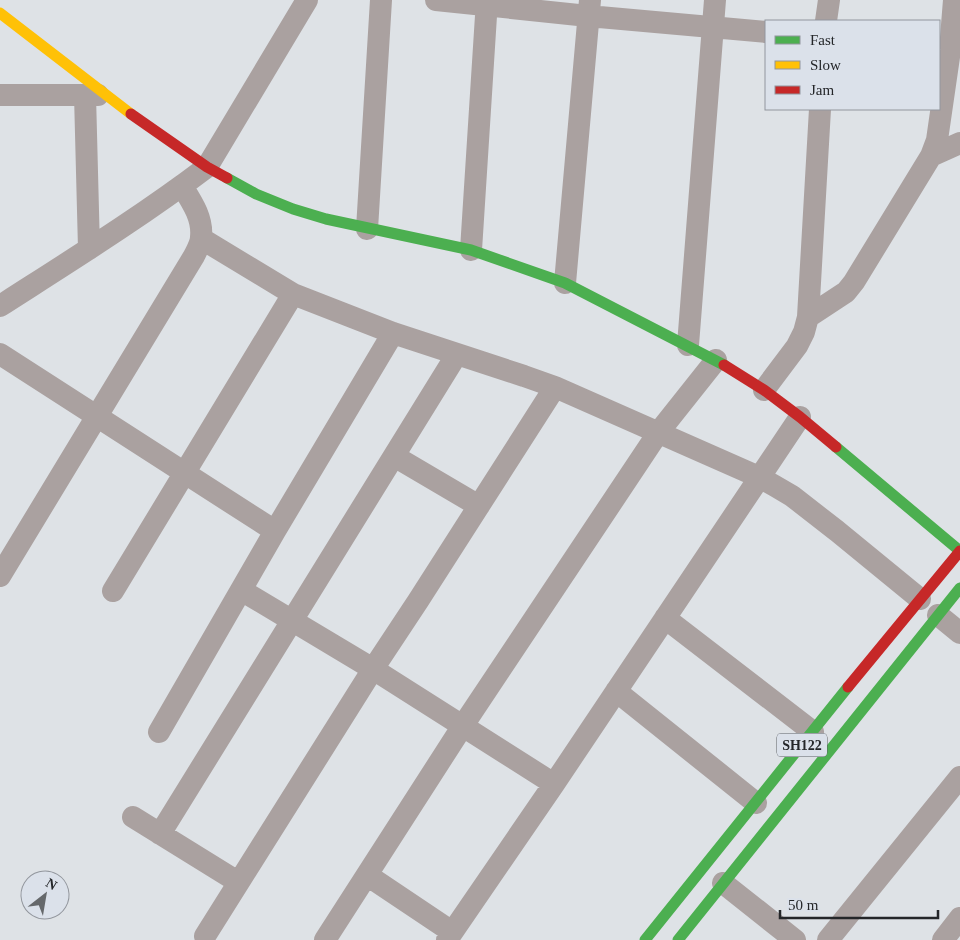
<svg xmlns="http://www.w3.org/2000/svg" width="960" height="940" font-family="Georgia,serif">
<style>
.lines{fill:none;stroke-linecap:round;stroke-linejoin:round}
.street{stroke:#aaa1a0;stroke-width:22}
.fast{stroke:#4caf50;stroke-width:11}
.slow{stroke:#ffc107;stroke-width:11}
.jam{stroke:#c62828;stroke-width:11}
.labels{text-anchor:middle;stroke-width:5;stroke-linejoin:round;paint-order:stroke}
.shield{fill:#dbe1ea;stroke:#5b5e63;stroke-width:1}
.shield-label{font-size:14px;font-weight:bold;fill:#242629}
</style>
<rect width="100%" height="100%" fill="#dee2e6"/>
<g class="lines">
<path class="street" d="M436,0L588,16L766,32
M826,21L829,0
M0,95H98
M85,95L89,249
M931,156L960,143
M367,229L381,0
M202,239L293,294L393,333L524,376L555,387L759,477L775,486L792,496L837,531L920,599
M471,250L487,0
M565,283L590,0
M0,306C70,261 141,217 207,167L307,0
M808,317L820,109
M688,345L715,0
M0,354L275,531
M764,390L797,346L804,332L808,317L846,292L854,282L931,156L937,140L950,50L954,0
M394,456L479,506
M0,576L194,256C197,250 201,243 201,237C203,218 192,202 182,186
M241,590L373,669L554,784
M113,591L293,294
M938,615L960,633
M665,618L813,732
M616,691L756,803
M159,732L275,531L393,333
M133,817L238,882
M160,834L457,354
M367,875L452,932
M723,883L795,940
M205,936L373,669L418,601L555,387
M325,940L462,727L658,433L716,360
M447,940L554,784L800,417
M828,940L960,777
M943,940L960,918"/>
<path class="fast" d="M227,178L256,194L293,209L326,219L471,250L565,283L724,365
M836,447L960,551
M645,940L848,687
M678,940L960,588"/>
<path class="slow" d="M0,13L131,114"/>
<path class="jam" d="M131,114L207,167L227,178
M724,365L764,390L800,417L836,447
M848,687L960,551"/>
</g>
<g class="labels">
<rect class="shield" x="777" y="733.5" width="50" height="23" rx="4"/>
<g class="shield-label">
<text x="802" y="750">SH122</text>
</g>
</g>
<rect x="765" y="20" width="175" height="90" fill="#dbe1ea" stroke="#92969d"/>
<rect x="775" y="36" width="25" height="8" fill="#4caf50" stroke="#92969d"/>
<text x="810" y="45" font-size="15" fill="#242629">Fast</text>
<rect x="775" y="61" width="25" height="8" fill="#ffc107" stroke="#92969d"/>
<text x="810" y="70" font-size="15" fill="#242629">Slow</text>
<rect x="775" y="86" width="25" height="8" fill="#c62828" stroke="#92969d"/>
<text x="810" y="95" font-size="15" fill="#242629">Jam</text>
<g transform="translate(45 895) rotate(31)"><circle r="24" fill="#dbe1ea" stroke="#92969d"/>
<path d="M0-4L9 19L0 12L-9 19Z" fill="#65686b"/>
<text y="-8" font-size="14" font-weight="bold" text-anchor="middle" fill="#242629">N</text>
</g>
<path d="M780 910v8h158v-8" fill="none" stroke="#242629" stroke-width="2.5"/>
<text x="788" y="910" font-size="15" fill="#242629" stroke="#dbe1ea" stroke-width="4" paint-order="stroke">50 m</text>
</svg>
